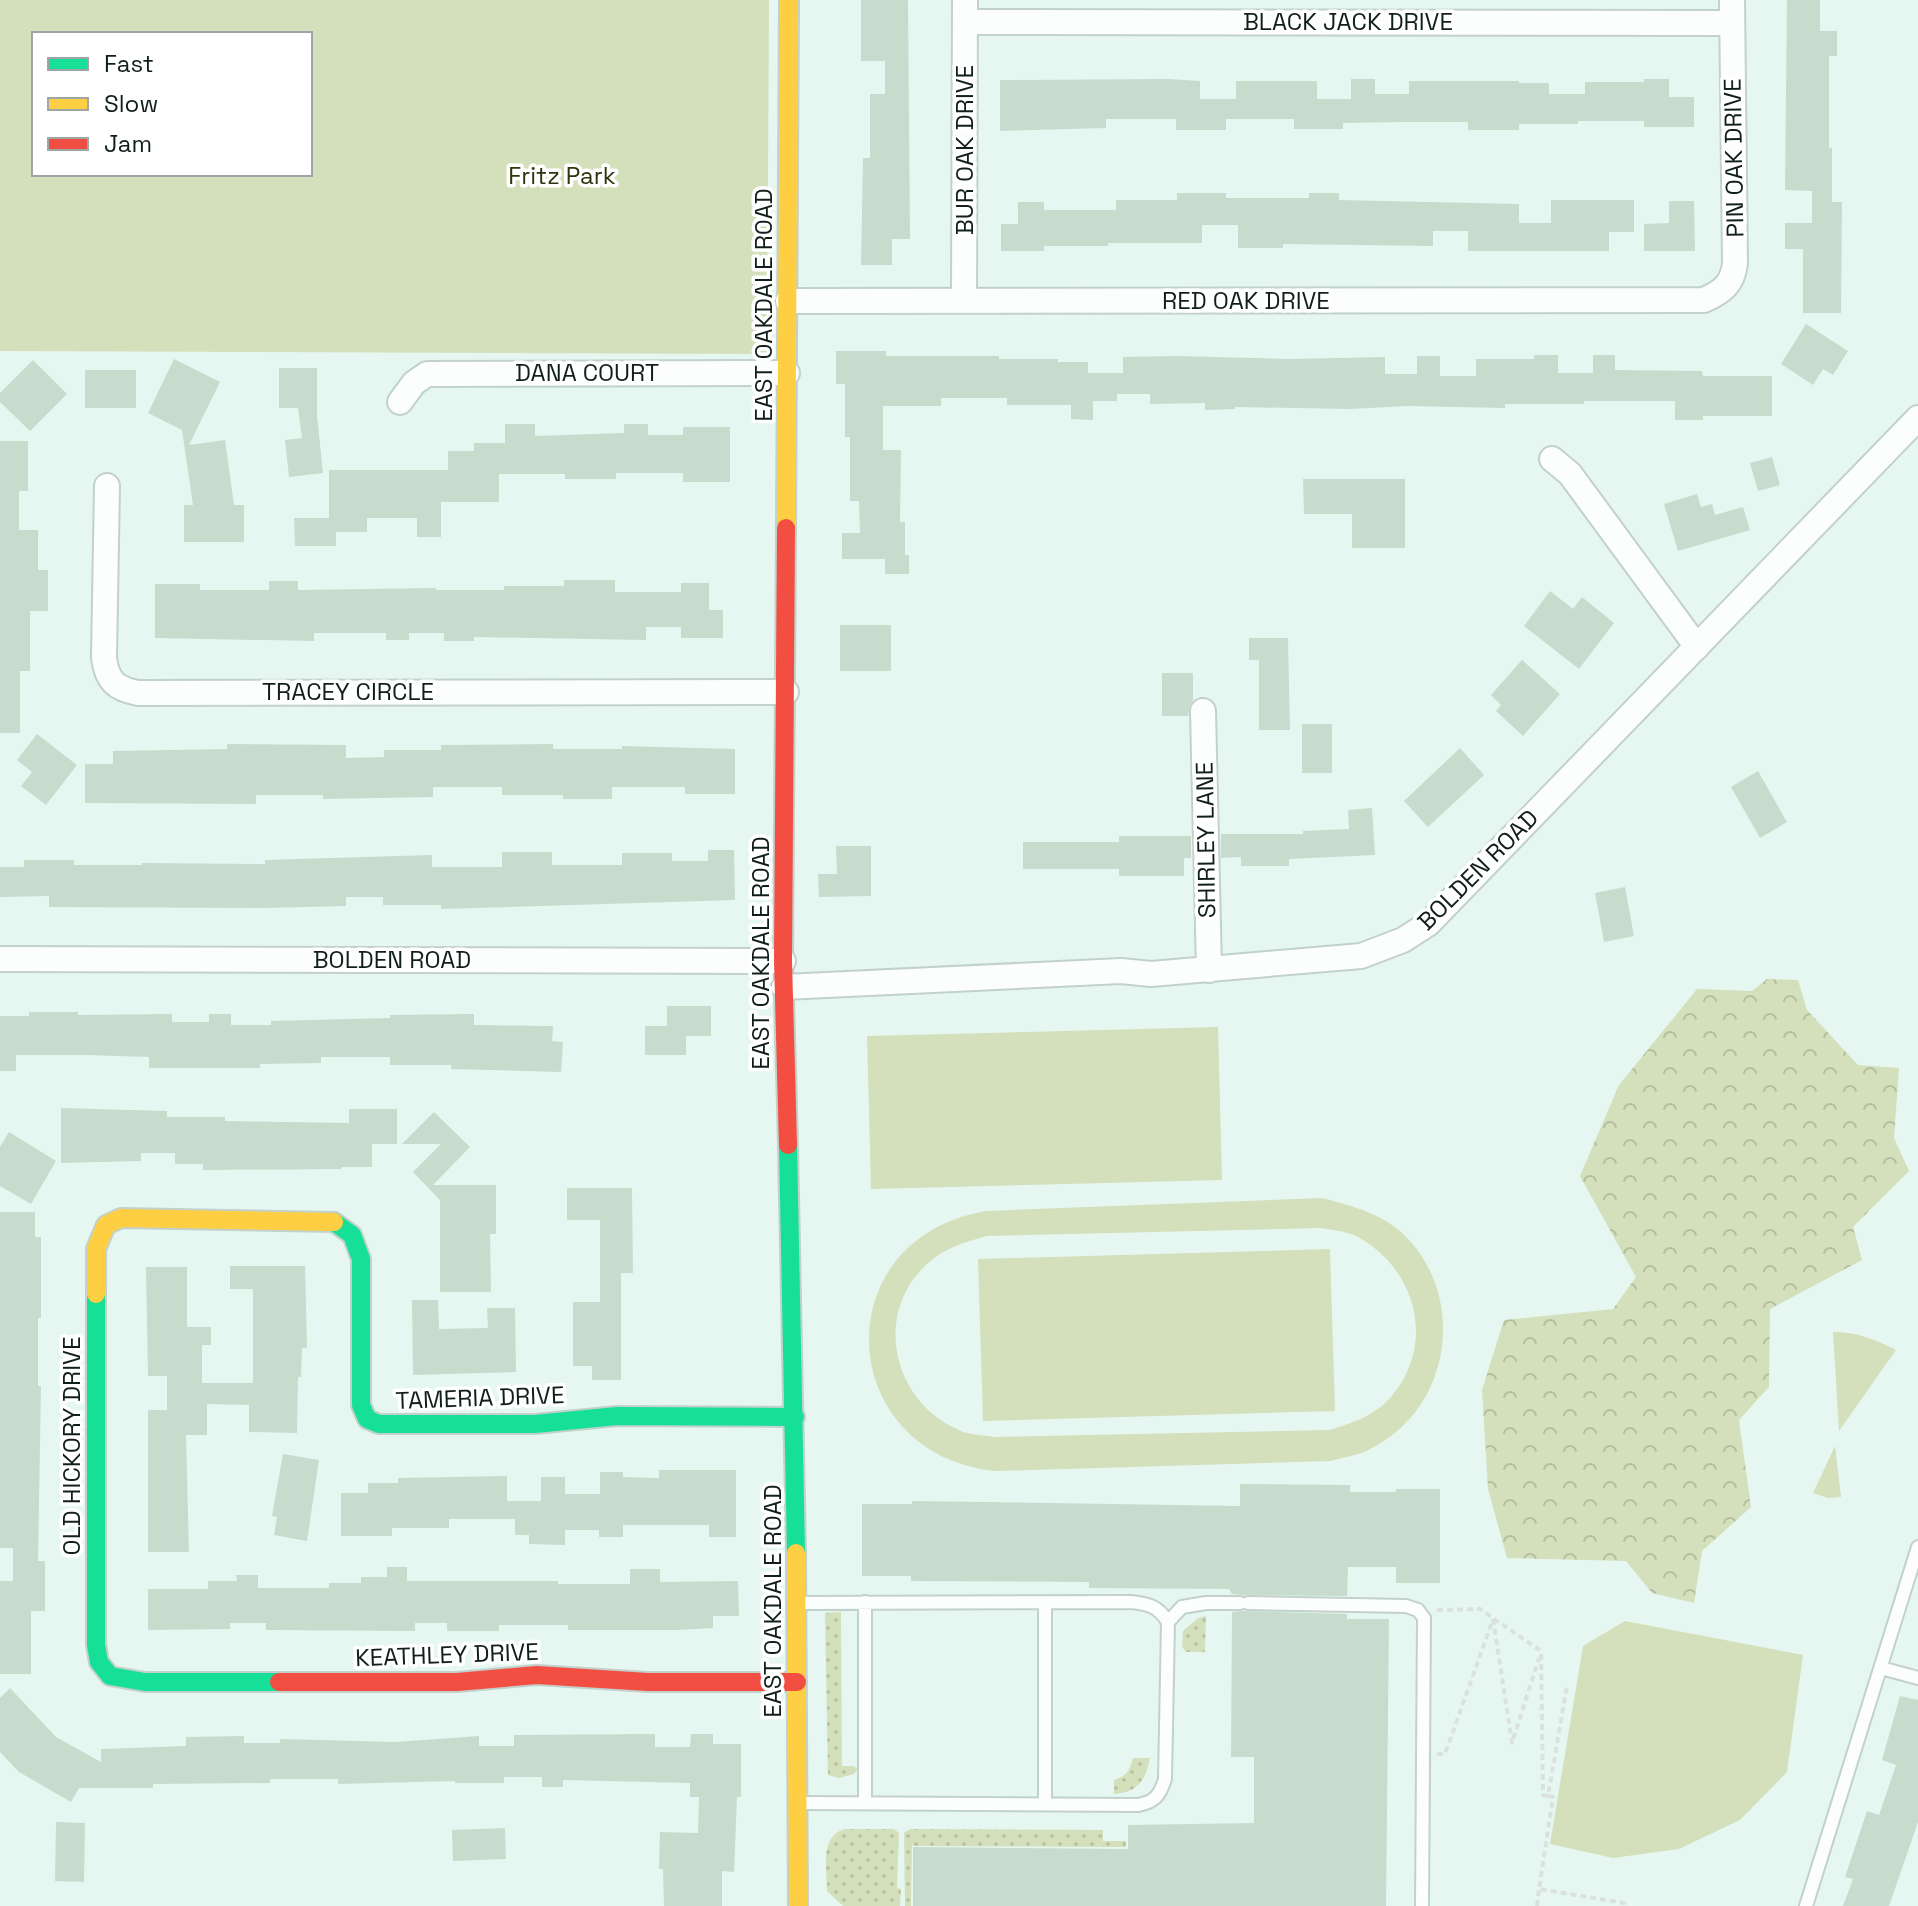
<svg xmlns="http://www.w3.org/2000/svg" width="1918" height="1906" font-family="'Space Grotesk',sans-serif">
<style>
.grass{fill:url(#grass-dots)}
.forest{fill:url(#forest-crowns)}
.park{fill:#d4dfbb;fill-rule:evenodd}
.building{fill:#c7dccc}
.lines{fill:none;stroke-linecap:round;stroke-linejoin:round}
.lane-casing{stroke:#c2d1cc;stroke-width:16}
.street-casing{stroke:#c2d1cc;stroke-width:28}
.fast-casing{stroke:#c2d1cc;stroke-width:22}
.slow-casing{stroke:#c2d1cc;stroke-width:22}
.jam-casing{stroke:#c2d1cc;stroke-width:22}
.path{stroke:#dbe1df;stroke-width:4;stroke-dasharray:6 4;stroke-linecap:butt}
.lane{stroke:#fbfefd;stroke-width:12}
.street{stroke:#fbfefd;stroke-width:24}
.fast{stroke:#16e098;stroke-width:18}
.slow{stroke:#ffcf43;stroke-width:18}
.jam{stroke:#f24e42;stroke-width:18}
.labels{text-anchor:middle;stroke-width:7;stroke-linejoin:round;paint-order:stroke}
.street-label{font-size:24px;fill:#101f1b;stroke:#fff}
.park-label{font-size:24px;fill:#31340e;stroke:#fff}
</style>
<defs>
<pattern id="grass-dots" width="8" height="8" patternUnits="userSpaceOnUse" patternTransform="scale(2)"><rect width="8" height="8" fill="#d4dfbb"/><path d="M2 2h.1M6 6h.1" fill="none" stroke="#b5bfa0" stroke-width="1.8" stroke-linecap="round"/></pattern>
<pattern id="forest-crowns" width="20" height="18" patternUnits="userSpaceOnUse" patternTransform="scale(2)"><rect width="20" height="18" fill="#d4dfbb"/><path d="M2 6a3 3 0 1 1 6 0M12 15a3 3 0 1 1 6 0" fill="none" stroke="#b5bfa0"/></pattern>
</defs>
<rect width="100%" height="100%" fill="#e6f7f1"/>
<path class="grass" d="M841,1612L842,1766H853L858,1769L854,1774L839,1778L828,1775L825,1613Z
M1206,1616L1205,1652H1186L1182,1647L1183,1631L1198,1618Z
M1133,1758H1150C1146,1780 1137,1793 1114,1794V1780C1126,1776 1130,1771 1133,1758Z
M845,1829H894L899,1833L897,1888L901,1889L900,1906H843L827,1891C827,1870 819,1836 845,1829Z
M910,1829L1103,1830V1841H1126V1847L912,1846L911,1906H905L904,1833Z"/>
<path class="forest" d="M1767,979L1798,980L1807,1010L1858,1065L1899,1068L1894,1138L1909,1171L1853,1227L1862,1260L1770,1309L1769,1387L1739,1420L1751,1507L1702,1551L1694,1603L1652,1593L1626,1561L1507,1558L1488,1489L1482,1390L1504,1320L1613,1309L1636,1277L1580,1176L1619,1085L1697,989L1752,991Z"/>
<path class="park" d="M0,0H769L767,354L0,351ZM34,34H310V174H34Z
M1218,1027L1222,1180L871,1189L867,1036Z
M1322,1198C1349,1205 1377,1212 1400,1231C1468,1292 1453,1407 1372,1448C1360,1455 1344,1457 1331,1461L996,1471C835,1455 822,1239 986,1211ZM1320,1228C1332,1230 1346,1231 1356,1236C1417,1268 1437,1345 1390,1398C1374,1416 1352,1423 1330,1430L995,1437C983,1435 969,1435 959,1430C893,1402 872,1314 927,1264C944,1248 965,1242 987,1236Z
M1330,1249L1335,1411L983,1421L978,1259Z
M1833,1332C1857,1332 1875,1339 1896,1350L1839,1431Z
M1835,1446L1841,1497L1828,1498L1813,1493Z
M1625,1621L1803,1655L1787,1772L1740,1820L1679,1849L1613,1858L1550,1844L1583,1646Z"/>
<path class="building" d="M861,0H908L910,239H892V265H861L863,158H870V94H885V61H861Z
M1787,0H1820V31H1837V56H1829V148H1832V202H1842L1841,313H1803V249H1785V223H1812V191L1785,190Z
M1168,79L1200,81V99H1236V81H1317V99H1351V79H1375V94H1409V81H1519V83H1549V94H1585V82H1644V79H1669V97H1694V127H1644V121H1578V124H1519V130H1468V122H1402L1343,123V129H1294V119H1226V130H1176V119H1106V128L1000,131V80Z
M1177,193H1226V198H1309V193H1339V200L1519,204V223H1551V200H1634V232H1609V251H1468V231H1433V246L1283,244V248H1238V225H1202V243H1108V246H1044V251H1001V224H1018V202H1044V210H1116V200H1177Z
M1669,201H1694L1695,251H1644V224L1669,223Z
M1806,324L1848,351L1833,375L1823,369L1813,385L1781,364Z
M836,351H886V356H999V359H1058V362H1088V373H1123V357L1178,356L1289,359L1385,357V374H1417V356H1440V376H1476V359H1534V355H1558V373H1593V355H1615V370L1702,371L1703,376H1772V416H1703V420H1675V401H1584V404H1505V408L1408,406L1350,409L1235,407V409L1205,410V403L1150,404V394H1117V401H1093V420L1071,419V405H1007V398H941V406H883V450H901L900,522H905V555H909V574H885V559H842V533H860L859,501H850V437H845V384H836Z
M174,359L220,382L189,445L225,440L234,505H244V542H184V505H193L182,430L148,413Z
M33,360L67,394L30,431L0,402V393Z
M279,368H317V415L323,473L289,477L285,440L302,438L298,408H279Z
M85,370H136V408H85Z
M505,424H535V436L624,433V424H648V435H683V427H730V482H683V473H616V479H565V474H499V502H441V537H417V518H367V532H336V546H295L294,518H329V470H448V451H474V443H505Z
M0,441H28V491H19V530H38V570H48V611H30V671H20V733H0Z
M1772,457L1780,485L1758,491L1750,463Z
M1303,479H1405V548H1352V514H1304Z
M1697,494L1701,507L1712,504L1715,515L1743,507L1750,530L1678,551L1664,504Z
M564,580H615V592H681V583H709V610H723V638H681V627H646V640L474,637V641H444V633H409V640H386V633H314V641L155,638V584H200V590H269V581H298V590L436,588V590H504V586H564Z
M1550,591L1573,609L1582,597L1614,623L1579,669L1524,626Z
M840,625H891V671H840Z
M1249,638H1288L1290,730H1259V660H1249Z
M1522,660L1560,694L1523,736L1496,711L1501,705L1491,695Z
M1162,673H1193V700L1190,705L1188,716H1162Z
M1302,724H1332V773H1302Z
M37,734L77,765L46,805L21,786L32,772L17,760Z
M227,744L346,745V758L384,757V750H441V745L553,744V749H622V746L735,749V794H685V787H612V799H563V795H502V787H433V797L323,799V795H256V804L85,803V764H113V751L227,749Z
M1460,748L1484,775L1428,827L1404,801Z
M1758,771L1787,822L1760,838L1731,787Z
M1372,808L1375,855L1289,859V866H1241V857L1221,858V834H1303V831L1349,829L1348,810Z
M1119,836H1191V858H1184V876H1119V869H1023V842H1119Z
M836,846H871V896L819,897L818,874H837Z
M708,850H734L735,900L441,909V905H383V897H346V906L265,908L49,907V896L0,897V867H24V860H74V865H142V863L265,864V860L432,855V867H502V852H552V865H622V853H672V861H708Z
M1625,887L1634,936L1604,942L1595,893Z
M667,1006H711V1036H686V1055H645V1026H667Z
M29,1012H78V1015L172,1014V1022H209V1014H231V1025H271V1021L390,1018V1015L474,1014V1025L553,1026L552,1041L563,1042L561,1072L451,1069V1065H390V1057H321V1063L260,1064V1068H149V1057L86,1055H16V1071H0V1016H29Z
M61,1108L167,1111V1117H225V1121L349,1123V1109H397V1144H372V1167H342L341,1169L203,1170V1164H175V1153H141V1161L61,1163Z
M434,1112L470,1147L433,1185H496V1234H490L491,1292H440V1200L413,1172L441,1144H402Z
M9,1132L56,1161L31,1204L0,1186V1147Z
M567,1188H632L633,1273H621V1380H592V1366H573V1302H600V1220H567Z
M0,1212H35V1237H41V1318H38V1386H41L38,1561H45V1611H31V1674H0V1581H13V1548H0Z
M230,1266H305L307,1348H302L301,1377H298L297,1433L249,1432V1405L207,1404V1435H186L189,1552H148V1410H167V1376H148L146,1267H187V1327H211V1345H202V1383H253V1289H230Z
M412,1300H438L439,1329L488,1328L487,1308H515L516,1372L413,1375Z
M283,1454L319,1460L307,1541L274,1535L277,1517L272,1516Z
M659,1470H736V1537H709V1525H623V1537H599V1530H565V1545L529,1544V1535H515V1519H449V1528H392V1536H341V1493H368V1483H398V1478L507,1476V1501H541V1477H565V1494H600V1472H623V1477L659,1478Z
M1240,1484L1350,1485V1492H1396V1489H1440V1583H1396V1567H1348L1347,1596L1244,1595L1232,1594L1229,1589L1089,1588V1582L911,1581V1576H862V1504H912V1501L1240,1506Z
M387,1567H407V1581H558V1584H630V1569H660V1582L738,1581L739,1616H713V1628L677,1630H568V1625H499V1631H447V1623H415V1631L266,1630V1623H230V1629L148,1630V1589H208V1581H237L236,1575H258V1588H329V1583H361V1577H387Z
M1244,1611L1347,1614V1619H1389L1386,1906H913V1847L1128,1849V1825L1254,1823V1757H1231L1232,1612Z
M10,1688L56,1737L101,1762V1749L186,1746V1737L244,1736V1743H280V1739L396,1742L479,1736V1746H514V1735L655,1734V1747H690L691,1734H713V1744H741V1797H737L734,1872L722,1871V1906H664L663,1869H659L660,1832L698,1833L699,1797H690V1783L563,1780V1787H542V1777H504V1783H455V1781L338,1784V1779H270V1783L153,1784V1788H79L71,1802L19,1772L0,1752V1698Z
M1900,1696L1918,1700V1822L1889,1906H1843L1853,1879L1845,1877L1867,1811L1879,1815L1896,1765L1882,1760Z
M56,1822L85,1823L84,1882L55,1881Z
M505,1828L506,1859L453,1861L452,1830Z"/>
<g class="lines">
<g class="lane-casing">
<path id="lane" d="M798,1603L1131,1602C1149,1604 1158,1606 1168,1622L1165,1779C1160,1795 1155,1802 1138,1805L801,1803
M1248,1603L1406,1606L1418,1610L1424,1618L1422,1906
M1168,1622L1182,1607L1206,1603H1240
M1881,1668L1918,1678
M865,1803V1602
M1045,1804V1603
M1806,1906L1918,1547"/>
</g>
<g class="street-casing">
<path id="street" d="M965,22L1732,23
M788,301L1704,300C1722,292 1733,284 1735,263L1732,0
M964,301L965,0
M400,402L414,383L427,374L787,373
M1552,459L1570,474L1697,647
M107,486L104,658C107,681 116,689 138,693L786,692
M1203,711L1209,970
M0,959L783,961
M784,987L1121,971L1151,974L1361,956L1403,940L1428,924L1918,418"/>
</g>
<g class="fast-casing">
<path id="fast" d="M788,1145L796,1553
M334,1222L352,1235L361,1259V1405L367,1419L379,1424H535L617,1416L795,1417
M96,1294V1645L99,1662L110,1676L145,1682H279"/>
</g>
<g class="slow-casing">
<path id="slow" d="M786,528L789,0
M96,1294V1249L106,1225L121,1218L334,1222
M796,1553L798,1906"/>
</g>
<g class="jam-casing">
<path id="jam" d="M786,528L783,961L788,1145
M279,1682H457L537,1675L648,1682H797"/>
</g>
<path class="path" d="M1437,1610L1480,1609L1541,1651L1543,1795L1548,1796L1567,1686
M1493,1619L1512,1743L1539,1658
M1437,1754H1445L1492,1622
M1548,1796L1553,1797L1539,1889L1624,1903V1906
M1537,1906L1539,1889"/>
<use href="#lane" class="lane"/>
<use href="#street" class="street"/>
<use href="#fast" class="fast"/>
<use href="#slow" class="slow"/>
<use href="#jam" class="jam"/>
</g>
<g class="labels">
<g class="street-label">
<text x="1348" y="30">BLACK JACK DRIVE</text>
<text transform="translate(965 150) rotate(-90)" y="8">BUR OAK DRIVE</text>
<text transform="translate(1734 158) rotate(-91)" y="8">PIN OAK DRIVE</text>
<text x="1246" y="309">RED OAK DRIVE</text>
<text transform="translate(764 305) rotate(-90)" y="8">EAST OAKDALE ROAD</text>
<text x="587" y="381">DANA COURT</text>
<text x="348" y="700">TRACEY CIRCLE</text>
<text transform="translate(1206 840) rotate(-91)" y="8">SHIRLEY LANE</text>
<text transform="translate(1478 870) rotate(-45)" y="8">BOLDEN ROAD</text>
<text transform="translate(761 953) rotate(-90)" y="8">EAST OAKDALE ROAD</text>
<text x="392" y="968">BOLDEN ROAD</text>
<text transform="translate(480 1398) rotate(-2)" y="8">TAMERIA DRIVE</text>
<text transform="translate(72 1446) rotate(-90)" y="8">OLD HICKORY DRIVE</text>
<text transform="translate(773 1601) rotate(-90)" y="8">EAST OAKDALE ROAD</text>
<text transform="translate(447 1655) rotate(-2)" y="8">KEATHLEY DRIVE</text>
</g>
<g class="park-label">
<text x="562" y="184">Fritz Park</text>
</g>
</g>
<rect x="32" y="32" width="280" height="144" fill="#ffffff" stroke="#9fa5a4" stroke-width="2"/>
<rect x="48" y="58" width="40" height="12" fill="#16e098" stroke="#9fa5a4" stroke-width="2"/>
<text x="104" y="72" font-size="24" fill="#101f1b">Fast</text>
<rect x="48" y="98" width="40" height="12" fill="#ffcf43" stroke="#9fa5a4" stroke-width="2"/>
<text x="104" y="112" font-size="24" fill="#101f1b">Slow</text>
<rect x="48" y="138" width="40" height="12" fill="#f24e42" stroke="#9fa5a4" stroke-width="2"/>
<text x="104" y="152" font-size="24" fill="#101f1b">Jam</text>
</svg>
